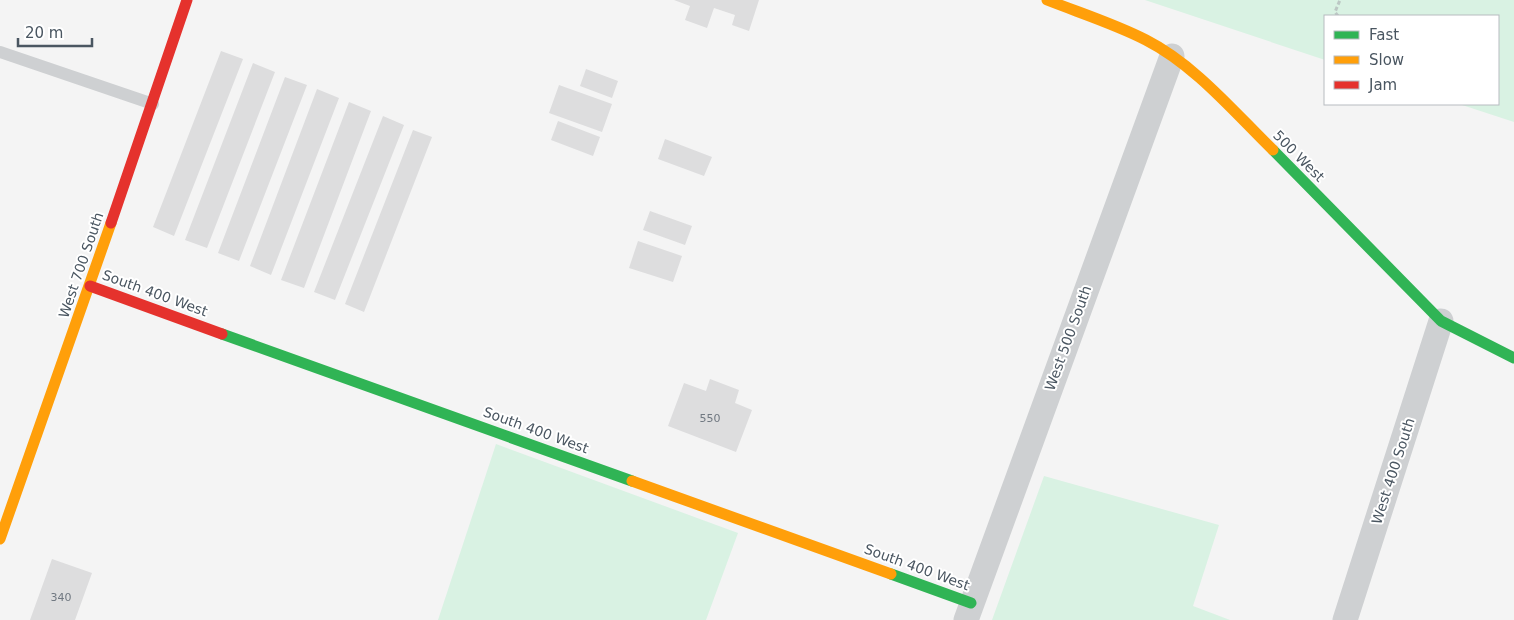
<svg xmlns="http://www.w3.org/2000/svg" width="1514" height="620" font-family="'DejaVu Sans',sans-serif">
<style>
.green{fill:#d9f2e3}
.building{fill:#ddddde}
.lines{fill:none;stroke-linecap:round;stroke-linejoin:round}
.path{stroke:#bcc7c4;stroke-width:3;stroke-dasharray:4 2.5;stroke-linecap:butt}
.lane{stroke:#ced0d2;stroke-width:12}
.street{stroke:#ced0d2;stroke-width:25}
.fast{stroke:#30b455;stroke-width:11}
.slow{stroke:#ff9f0a;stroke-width:11}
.jam{stroke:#e5322d;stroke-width:11}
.labels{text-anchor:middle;stroke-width:4;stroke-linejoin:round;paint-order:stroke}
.number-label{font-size:11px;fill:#707881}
.street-label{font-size:14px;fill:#4a5661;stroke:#fff}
</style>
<rect width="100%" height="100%" fill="#f4f4f4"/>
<path class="green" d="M1145,0H1514V122L1459,104H1498V16H1325V60Z
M496,444L738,533L706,620H438Z
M1044,476L1219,525L1193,606L1230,620H992Z"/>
<path class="building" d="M674,0H759L749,31L732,25L735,15L714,8L707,28L685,20L690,6Z
M221,51L243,59L174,236L153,227Z
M253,63L275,72L207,248L185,240Z
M586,69L618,81L612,98L580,86Z
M285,77L307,85L239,261L218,253Z
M559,85L612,104L602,132L549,113Z
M317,89L339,98L271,275L250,266Z
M349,102L371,111L304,288L281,280Z
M383,116L404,125L335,300L314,292Z
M558,121L600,137L593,156L551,140Z
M413,130L432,137L364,312L345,304Z
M665,139L712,157L704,176L658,159Z
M650,211L692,226L685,245L643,230Z
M638,241L682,256L673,282L629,268Z
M710,379L739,390L735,403L752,410L736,452L668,426L684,383L706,391Z
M52,559L92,573L75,620H30Z"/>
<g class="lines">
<path class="path" d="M1338,16L1335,12L1340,0"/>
<path class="lane" d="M0,52L153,104"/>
<path class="street" d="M966,620L1172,56
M1345,620L1441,321"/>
<path class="fast" d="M1273,150L1441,321L1514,358
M222,334L632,481
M891,574L971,603"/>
<path class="slow" d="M1047,0C1080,13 1115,24 1146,40C1195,65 1234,112 1273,150
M632,481L891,574
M0,539L111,223"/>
<path class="jam" d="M111,223L187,0
M90,286L222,334"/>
</g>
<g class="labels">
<g class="number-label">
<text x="710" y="422">550</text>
<text x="61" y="601">340</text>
</g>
<g class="street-label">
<text transform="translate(1299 156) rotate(45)" y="5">500 West</text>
<text transform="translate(81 265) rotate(-71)" y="5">West 700 South</text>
<text transform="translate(155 293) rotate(20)" y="5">South 400 West</text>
<text transform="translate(1068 338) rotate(-70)" y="5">West 500 South</text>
<text transform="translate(536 430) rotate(20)" y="5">South 400 West</text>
<text transform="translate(1393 471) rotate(-72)" y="5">West 400 South</text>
<text transform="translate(917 567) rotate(20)" y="5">South 400 West</text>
</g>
</g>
<rect x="1324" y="15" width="175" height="90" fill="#ffffff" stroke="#b7bbc0"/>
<rect x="1334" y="31" width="25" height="8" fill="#30b455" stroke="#b7bbc0"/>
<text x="1369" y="40" font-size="15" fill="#4a5661">Fast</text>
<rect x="1334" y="56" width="25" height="8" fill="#ff9f0a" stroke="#b7bbc0"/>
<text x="1369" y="65" font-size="15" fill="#4a5661">Slow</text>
<rect x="1334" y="81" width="25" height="8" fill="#e5322d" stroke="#b7bbc0"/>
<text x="1369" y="90" font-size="15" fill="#4a5661">Jam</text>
<path d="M18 38v8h74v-8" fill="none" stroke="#4a5661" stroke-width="2.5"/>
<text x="25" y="38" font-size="15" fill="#4a5661" stroke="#ffffff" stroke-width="4" paint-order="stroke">20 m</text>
</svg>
